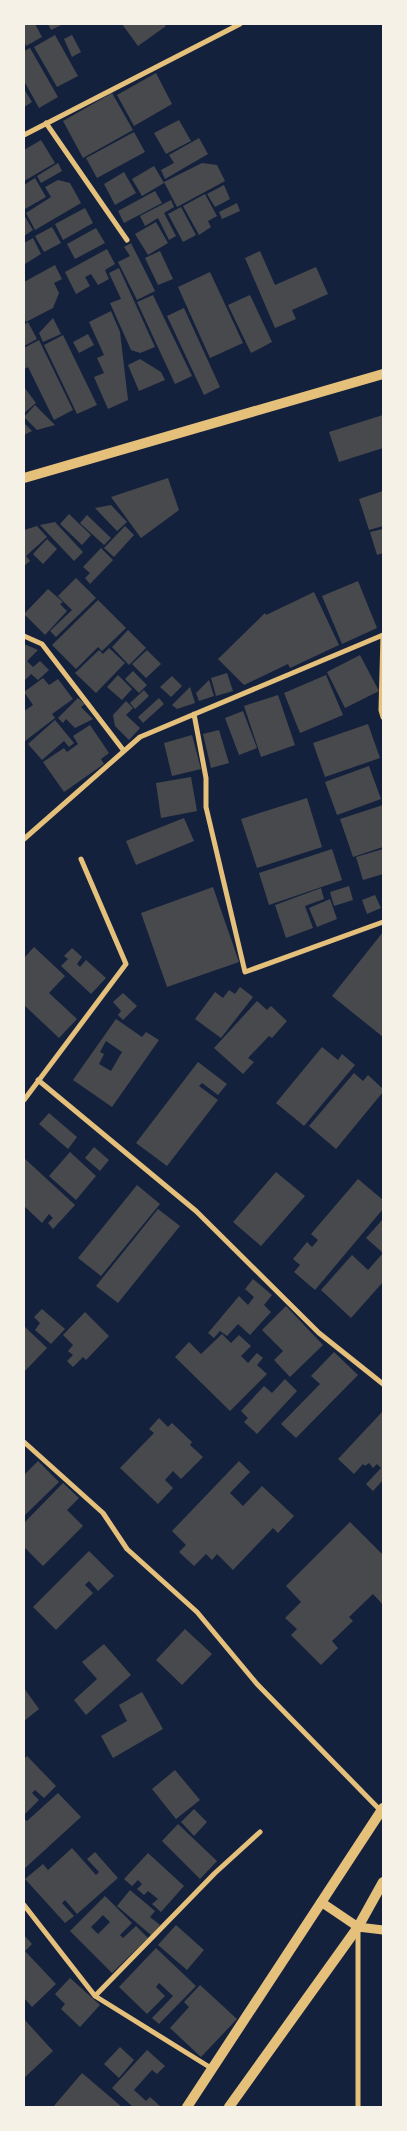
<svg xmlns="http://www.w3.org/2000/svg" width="407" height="2131" font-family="Lato,sans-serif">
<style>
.building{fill:#48494c;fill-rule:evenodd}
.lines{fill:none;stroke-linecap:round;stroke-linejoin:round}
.minor{stroke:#e5c07b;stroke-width:5}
.tertiary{stroke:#e5c07b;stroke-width:9}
.secondary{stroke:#e5c07b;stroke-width:10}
</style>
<rect width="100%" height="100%" fill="#14213d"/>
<path class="building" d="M24,24H35L42,37L26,46L24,41Z
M48,24H63L51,30Z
M122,24H164L166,26L138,46Z
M55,35L78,76L57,87L34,47Z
M72,35L81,52L72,57L64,39Z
M30,48L58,97L39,108L24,81V51Z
M156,73L172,104L134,126L117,95Z
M24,89L32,102L24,107Z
M112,93L133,130L83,158L63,121Z
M179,120L191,141L166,154L154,133Z
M134,132L145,152L97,178L86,158Z
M199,138L208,154L165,179L161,170L174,163L169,155Z
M41,140L55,163L24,181V150Z
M58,163L62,171L41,183L37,176Z
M202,163L217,165L225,181L177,207L164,182Z
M154,166L164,183L142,196L132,179Z
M124,172L136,193L115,205L104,184Z
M35,178L46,197L25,209L24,185Z
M58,180L70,183L81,203L35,230L26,213L51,197L45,187Z
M224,185L230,199L215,207L207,194Z
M155,191L162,203L124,223L118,211Z
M205,194L217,216L208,221L211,227L199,235L183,206Z
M171,200L174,207L164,213L176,236L169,240L158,218L145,226L140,216Z
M237,203L240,211L222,219L219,212Z
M181,207L196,235L183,242L168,214Z
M85,208L93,223L63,240L55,224Z
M24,215L33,230L24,236Z
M156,222L168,243L148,255L135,234Z
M52,227L61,243L44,252L35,236Z
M96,228L105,243L75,259L67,244Z
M33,238L41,254L25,264L24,243Z
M131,243L155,291L137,300L118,262L130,256L124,247Z
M107,249L115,264L105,270L109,279L98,285L91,274L85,277L90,286L76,294L65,272Z
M160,251L173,279L158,285L145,258Z
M260,251L275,285L316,267L328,294L292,310L296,319L275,328L245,258Z
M55,265L62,279L54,283L59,293L53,308L26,322L24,318V282Z
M119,268L155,347L140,353L131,350L110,303L121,299L109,273Z
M210,272L243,343L210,358L178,287Z
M153,295L192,376L175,384L137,302Z
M250,295L272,342L251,353L228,305Z
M184,308L220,387L204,395L167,316Z
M111,311L120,332L128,400L108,409L94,377L104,373L97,358L104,355L89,322Z
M53,318L61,334L43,342L39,333Z
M28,322L37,339L24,346V325Z
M88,334L94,345L79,353L73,342Z
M63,335L97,405L77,414L44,345Z
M39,340L73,410L54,420L28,367L24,369V348Z
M140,359L161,372L165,380L139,391L128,365Z
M24,387L36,403L24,413Z
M35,405L55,425L37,430L24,417Z
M383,415V448L339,462L329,432Z
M24,423L32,431L24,435Z
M168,478L179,510L141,538L111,497Z
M383,491V526L369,530L359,499Z
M111,505L127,522L117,531L95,508Z
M69,514L91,535L82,545L60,524Z
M87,515L111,538L104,545L80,523Z
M55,522L83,552L74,561L40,525Z
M37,526L47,537L26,556L30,561L24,566V530Z
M125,526L134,535L114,557L104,548Z
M383,529V553L377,555L370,532Z
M47,539L57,549L43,564L33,554Z
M101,548L113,560L90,584L85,578L90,573L83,567Z
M76,578L96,598L56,637L50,631L72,610L58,596Z
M358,581L377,628L342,644L322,596Z
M48,589L63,602L60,604L67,611L45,635L24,614Z
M314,592L339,645L290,668L288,664L244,685L218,659L265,613L266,615Z
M98,600L126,628L102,651L98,647L76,669L52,645Z
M128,630L146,648L129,665L112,647Z
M24,644L38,650L27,661L33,667L40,661L49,670L38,680L31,674L24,681Z
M109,648L125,663L96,693L75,673L99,650L103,654Z
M147,650L161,664L146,678L132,664Z
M360,655L379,691L345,708L327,672Z
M133,671L147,685L139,693L125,679Z
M227,673L233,691L216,696L211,678Z
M118,675L132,689L122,700L107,687Z
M326,675L343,715L300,733L284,693Z
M172,676L182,686L171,697L160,687Z
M43,678L49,685L58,679L73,699L52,714L55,718L25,741L24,711L33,705L24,692Z
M209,680L214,696L199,701L196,693Z
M190,687L195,703L177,709L172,705Z
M144,690L149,696L135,709L130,703Z
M278,695L295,745L261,757L244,706Z
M78,698L85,704L81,707L93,719L75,728L66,719L63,723L58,718Z
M159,698L164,704L143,723L138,717Z
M126,701L133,708L126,715L140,728L129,740L115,726L113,715Z
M243,711L257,748L239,755L225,718Z
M55,720L74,743L69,747L64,741L42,760L28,744Z
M368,724L380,758L325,777L313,743Z
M90,725L109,753L101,759L104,764L64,792L43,762L64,748L67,752L78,744L73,736Z
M219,730L229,763L211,768L203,734Z
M192,735L201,769L172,776L164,743Z
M369,766L381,799L337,815L325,782Z
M191,777L197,811L161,818L156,783Z
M307,798L322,847L257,868L241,819Z
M383,805V847L353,857L340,819Z
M184,818L194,841L136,865L126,841Z
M332,849L342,880L269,905L259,873Z
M383,849V874L363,880L356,857Z
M349,886L353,900L334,906L330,892Z
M213,887L239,962L167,987L141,913Z
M321,888L324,899L305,906L313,928L286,938L275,905Z
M375,895L381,908L367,914L362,900Z
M330,899L337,919L317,927L309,908Z
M383,932V1037L332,996Z
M34,947L65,976L49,993L77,1019L59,1038L24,1005V958Z
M72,948L82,957L77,964L80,967L86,960L106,978L91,994L61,966L68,959L64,956Z
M240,987L253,997L221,1038L195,1019L215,992L223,998L229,990L235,994Z
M123,993L137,1006L123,1020L118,1015L121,1011L113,1002Z
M257,1001L267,1010L271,1006L287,1021L272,1038L269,1036L248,1058L254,1062L243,1074L214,1048Z
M116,1019L142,1037L146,1032L159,1040L112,1107L73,1080ZM106,1041L122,1052L111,1071L99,1064L104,1054L100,1052Z
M322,1047L338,1060L342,1054L355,1065L304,1126L276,1103Z
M198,1062L227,1084L218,1095L202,1083L199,1086L218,1100L167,1166L136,1143Z
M354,1073L363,1081L368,1075L383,1089V1092L336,1149L309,1126Z
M49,1113L77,1137L68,1149L39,1124Z
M94,1147L109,1160L100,1171L85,1158Z
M70,1152L96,1176L76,1200L49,1176Z
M24,1158L75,1205L53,1229L48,1223L53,1218L49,1214L42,1223L24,1206Z
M276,1172L305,1196L261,1246L233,1222Z
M358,1179L383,1200V1209L315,1290L294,1272L300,1265L293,1259L307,1242L312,1247L318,1240L311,1234Z
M137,1185L160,1204L101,1276L78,1258Z
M158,1209L180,1226L118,1303L96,1286Z
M383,1219V1282L351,1318L321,1290L352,1255L368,1270L383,1253L366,1238Z
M253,1279L272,1295L264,1305L271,1312L250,1335L238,1324L227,1336L220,1331L214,1338L208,1333L239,1296L248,1305L254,1297L245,1289Z
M286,1306L323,1345L290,1377L274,1360L283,1351L262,1330Z
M42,1309L65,1329L51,1344L35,1330L40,1323L34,1317Z
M85,1312L109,1336L86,1360L83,1357L73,1367L67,1361L73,1355L68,1351L73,1345L63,1335Z
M24,1326L47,1348L24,1372Z
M222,1334L231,1343L239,1335L251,1346L241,1356L248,1363L257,1353L263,1358L257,1365L267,1374L230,1411L175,1357L189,1342L201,1354Z
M334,1352L358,1375L296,1438L281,1424L320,1384L311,1376Z
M285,1379L297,1391L257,1434L244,1422L248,1418L241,1411L264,1386L272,1393Z
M383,1411V1480L373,1491L366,1484L381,1468L377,1464L373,1468L369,1463L365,1466L363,1464L354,1474L338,1459Z
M159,1418L168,1427L172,1423L192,1442L190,1445L203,1457L181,1479L173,1471L165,1480L173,1488L158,1504L120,1468L154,1433L149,1429Z
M38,1461L59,1482L24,1516V1475Z
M239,1461L250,1472L230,1493L243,1506L262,1486L294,1516L278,1533L273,1528L233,1570L217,1554L212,1560L206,1554L194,1566L179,1552L186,1545L172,1531Z
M63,1483L79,1498L67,1510L83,1526L43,1566L24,1547V1523Z
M350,1522L383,1555V1605L373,1594L349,1617L353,1621L332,1641L338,1648L321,1665L291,1635L297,1629L285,1618L301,1602L286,1586Z
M89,1551L114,1576L98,1591L89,1581L85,1585L93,1593L56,1630L33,1607Z
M185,1629L212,1654L182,1685L156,1660Z
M104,1644L131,1675L86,1715L74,1700L97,1679L82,1662Z
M24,1688L39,1709L24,1721Z
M142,1692L163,1729L113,1758L101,1736L127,1721L119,1705Z
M27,1756L56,1786L44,1798L35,1790L32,1793L39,1800L24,1815V1759Z
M175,1770L200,1800L176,1819L152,1789Z
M58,1793L81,1817L24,1869V1819L27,1821Z
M194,1809L207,1822L194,1836L181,1822Z
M178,1824L217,1861L200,1879L162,1841Z
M72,1848L96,1875L99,1872L87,1859L95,1852L118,1878L77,1914L65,1900L62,1903L74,1916L65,1923L25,1879L43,1864L48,1870Z
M148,1853L184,1886L161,1912L152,1904L158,1899L148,1891L144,1895L137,1889L142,1884L138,1880L132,1886L124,1879Z
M130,1890L155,1911L150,1917L160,1925L151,1935L117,1906Z
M105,1896L132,1923L120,1935L123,1938L136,1926L148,1938L112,1973L70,1931ZM103,1915L110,1922L98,1934L91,1927Z
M176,1925L204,1950L187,1970L158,1945Z
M24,1935L32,1944L25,1951L56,1984L32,2007L24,1998Z
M156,1948L196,1986L159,2024L152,2018L173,1996L159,1983L156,1987L165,1996L147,2014L119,1987Z
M70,1978L100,2005L80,2027L61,2009L65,2004L55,1994Z
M200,1985L237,2019L201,2057L170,2028L189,2007L184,2002Z
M24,2019L53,2051L24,2078Z
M120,2047L134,2060L119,2078L104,2064Z
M147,2050L165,2066L157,2074L152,2070L134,2090L146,2101L150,2097L161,2107H133L112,2088Z
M82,2073L122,2107H53Z"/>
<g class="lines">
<path class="minor" d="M46,123L127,240
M24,135L240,24
M383,635L381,710L383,717
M24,636L42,644L124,751
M194,714L206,778V807L245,972L383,922
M24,839L140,737L383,635
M38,1080L196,1211L319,1333L383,1384
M24,1100L126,964L81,859
M24,1442L103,1513L127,1549L197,1612L257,1684L381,1811
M24,1905L95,1996L211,2068
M358,1930V2107
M95,1996L215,1873L260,1832"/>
<path class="tertiary" d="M321,1902L358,1927L383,1930"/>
<path class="secondary" d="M24,478L383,374
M187,2107L383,1808
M229,2107L358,1927L383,1882"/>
</g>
<rect width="407" height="2131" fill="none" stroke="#f6f1e7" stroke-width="50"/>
</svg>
